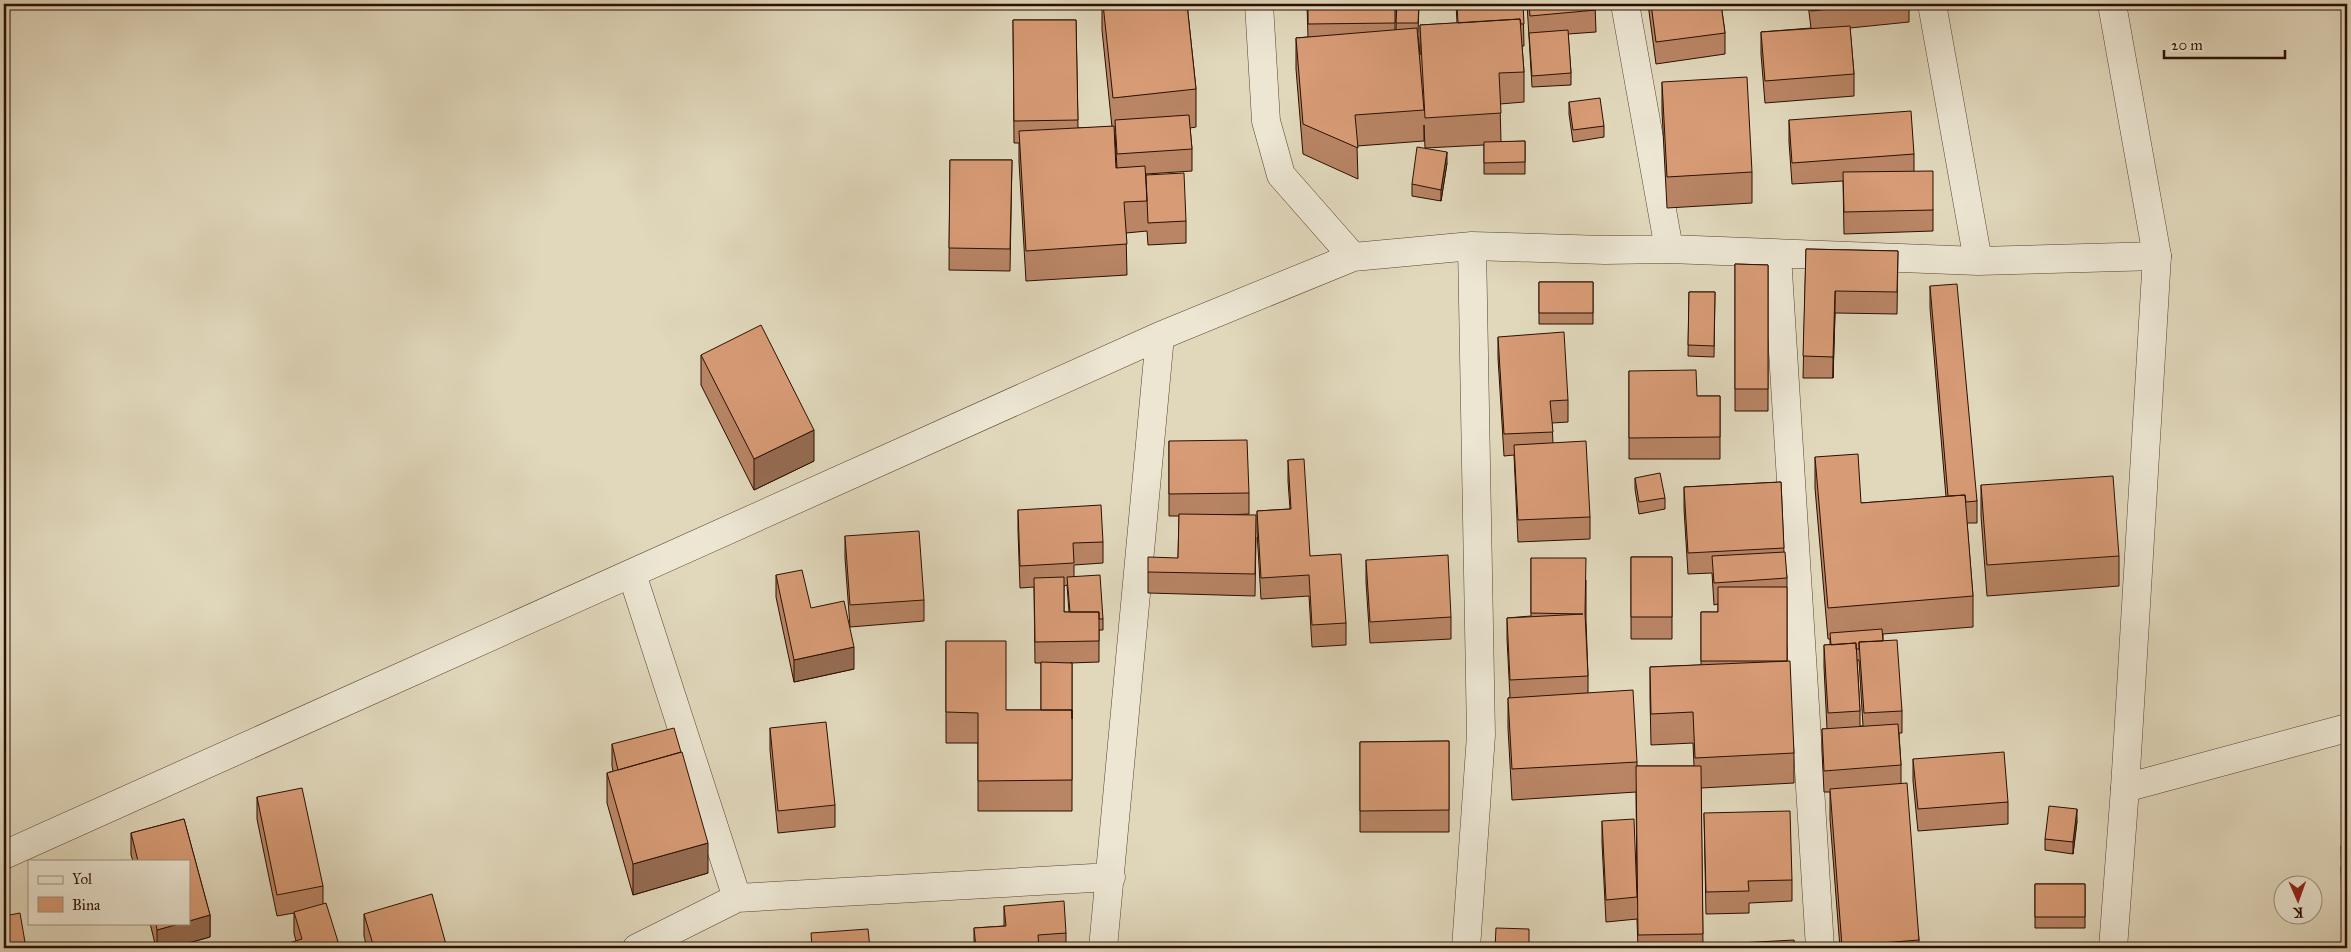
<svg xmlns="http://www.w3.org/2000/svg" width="2351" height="952" font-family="'IM FELL Great Primer',serif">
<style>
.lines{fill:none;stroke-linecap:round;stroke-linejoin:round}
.minor-casing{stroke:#58412f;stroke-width:29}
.tertiary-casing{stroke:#58412f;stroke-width:29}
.minor{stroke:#ece6d3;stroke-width:28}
.tertiary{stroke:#ece6d3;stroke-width:28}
.wall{fill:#b98565;stroke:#2a0f00;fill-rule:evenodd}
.shaded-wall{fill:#966c52;stroke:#2a0f00}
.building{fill:#d79b75;stroke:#2a0f00}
</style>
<rect width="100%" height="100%" fill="#e1d8bc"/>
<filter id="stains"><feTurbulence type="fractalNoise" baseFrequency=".004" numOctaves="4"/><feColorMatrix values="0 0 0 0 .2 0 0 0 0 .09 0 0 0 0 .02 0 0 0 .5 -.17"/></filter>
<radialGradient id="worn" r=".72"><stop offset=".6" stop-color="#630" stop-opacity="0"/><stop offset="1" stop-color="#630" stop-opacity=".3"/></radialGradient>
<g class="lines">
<g class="minor-casing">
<path id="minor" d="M1259,4L1266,121L1281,175L1353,257
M1625,4L1669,249
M1932,4L1978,261L2157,256
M1777,255L1820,948
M632,574L737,898
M2125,788L2347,728
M4,855L1160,336L1353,257L1472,246L1605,250L1669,249L1978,261
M637,948L737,898L1111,877
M1103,948L1160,336
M1466,948L1481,735L1472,246"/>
</g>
<g class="tertiary-casing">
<path id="tertiary" d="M2112,4L2157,256L2125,788L2113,948"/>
</g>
<use href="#minor" class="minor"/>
<use href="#tertiary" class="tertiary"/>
</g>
<path class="wall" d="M1102,4H1187L1196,89V127L1190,128L1192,149V171L1146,174V175L1186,221V243L1148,245L1147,231L1126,233L1127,275L1026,281L1019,162V143H1014L1013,20H1076L1078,128L1112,127L1102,30ZM1114,135H1115L1117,168H1116Z
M1307,4H1395V30H1396L1397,4H1419L1418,35L1420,55V25L1457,23L1456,4H1523L1524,46H1522L1524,72V102L1500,104L1501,142L1525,141V174H1484V145L1425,148L1424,125V141L1357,146L1358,179L1303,154L1296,69V38L1308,37Z
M1527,4H1595L1596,32L1568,34L1571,73V85L1532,87Z
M1648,4H1721L1725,33V54L1656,64Z
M1808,4H1909V22L1850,28L1854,74V96L1765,103L1761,54V32L1811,28Z
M1662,82L1752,172V203L1667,208L1662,112Z
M1569,102L1604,126V137L1573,142L1569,114Z
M1789,120L1914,154V171L1933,210V231L1844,234L1843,181L1792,184L1789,142Z
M950,160H1012L1010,271L949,270Z
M1447,163L1441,201L1412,196V184Z
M1806,249L1898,251L1897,314L1835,313L1833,378H1803Z
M1735,264L1768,265V411H1735Z
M1539,282H1593V324H1539Z
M1930,286L1977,501V523H1967L1973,596V627L1883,634V641L1902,711V733H1899L1901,765V783L1919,940V948H1840L1830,819V792H1824L1822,751V729H1827L1824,667V645H1830V639H1828L1815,488V457L1861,503L1946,497L1930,308ZM1857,660H1859L1863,726H1860V711Z
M1689,292H1715L1714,357L1688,356Z
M1498,337L1568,400V422L1552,423L1553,443L1590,517V539L1518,542L1514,455L1504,456L1498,358Z
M701,355L814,461L754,490L701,385Z
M1629,371L1697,396H1720V459H1629Z
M1169,441L1249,493V514L1226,515L1256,537L1255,596L1148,593V572L1178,558L1179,516H1169Z
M1288,460L1310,556L1346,623V645L1312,647L1309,596L1261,599L1257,532V511L1290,509L1288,481Z
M1635,478L1665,498V509L1639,514L1635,489Z
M1781,482L1784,552L1787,578V661L1794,753V783L1701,788L1703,945L1795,948H1638L1637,919L1606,922L1602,843V821L1637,889L1636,792L1512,800L1508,728V698L1510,697L1507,639V618L1531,616V558L1586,580V620L1588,676V693L1637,762V766H1694L1693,743L1651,745L1650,698V667L1701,665V612H1718V604L1714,605L1712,573L1688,574L1684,509V487Z
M1981,485L2119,556V586L1987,596L1981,516Z
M1018,510L1103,542V563L1074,565V576L1103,619V630H1099V662L1070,663H1072V811H978V743H946V641L1006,710H1041V663H1035L1034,587L1020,588L1018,531ZM1067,585L1069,612H1064V586Z
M845,536L924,600V621L850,627L845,558Z
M1631,557H1672V639H1631Z
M1366,560L1451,617V639L1370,643L1366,582Z
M776,575L854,669L794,682L776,597Z
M770,728L835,805V827L778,833L770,750Z
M1449,741V832H1360V742Z
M612,744L708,873L633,895L607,803V773L613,771L612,766Z
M1913,759L2008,802V824L1918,831L1913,781Z
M257,797L323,886V903L340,948L296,941L294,933V913L277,916L257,819Z
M1704,813L1792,880V901L1749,903V913L1706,914Z
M184,819L210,915V937L170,948H156L150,923H189V861H133L131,855V833Z
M2077,821L2073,854L2045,850V839Z
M2347,846V948H2343L2341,867Z
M2035,884H2085V928H2035Z
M1004,906L1066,933V948H974V928L1004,926Z
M364,914L447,948H367L364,936Z"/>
<path class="shaded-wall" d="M1447,152V163L1441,201V190Z
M1835,291V313L1833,378V357Z
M814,430V461L754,490V459Z
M854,647V669L794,682V660Z
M2077,809V821L2073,854V842Z
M708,843V873L633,895V864Z
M210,915V937L170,948H157V930L182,923H189V921Z"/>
<path class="building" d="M1103,4H1187L1196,89L1113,98Z
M1308,4H1395V23L1308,24Z
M1397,4H1419L1418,23H1396Z
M1457,4H1523L1524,24H1521L1520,19L1458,23Z
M1529,4H1595L1596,10L1530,16Z
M1651,4H1721L1725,33L1656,42Z
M1811,4H1878L1811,11Z
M1520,19L1524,72L1499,73L1501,113L1425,118L1420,25Z
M1013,20H1076L1078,120L1014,121Z
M1850,26L1854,74L1765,81L1761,32Z
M1417,28L1424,110L1355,115L1358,148L1303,124L1296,38Z
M1568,30L1571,73L1532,76L1529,33Z
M1747,77L1752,172L1667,177L1662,82Z
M1600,98L1604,126L1573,130L1569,102Z
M1911,111L1914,154L1792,163L1789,120Z
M1189,115L1192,149L1117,154L1115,120Z
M1114,126L1116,168L1145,166L1147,201L1124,202L1127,244L1026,251L1019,131Z
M1525,141V162L1484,163V142Z
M1417,147L1447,152L1441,190L1412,184Z
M950,160H1012L1010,249L949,248Z
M1933,171V210L1844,212L1843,172Z
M1184,173L1186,221L1148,223L1146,175Z
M1806,249L1898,251L1897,292L1835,291L1833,357L1803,356Z
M1735,264L1768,265V389H1735Z
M1539,282H1593V313H1539Z
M1957,284L1977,501L1966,502L1965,495L1948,496L1930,286Z
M1689,292H1715L1714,346L1688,345Z
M761,325L814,430L754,459L701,355Z
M1564,332L1568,400L1550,401L1553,432L1504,434L1498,337Z
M1696,370L1697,396H1720V437L1629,438V371Z
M1247,440L1249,493L1169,494V441Z
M1586,441L1590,517L1518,520L1514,445Z
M1858,454L1861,503L1965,495L1973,596L1828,608L1815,457Z
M1304,459L1310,556L1341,554L1346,623L1312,625L1309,575L1261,578L1257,511L1291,509L1288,460Z
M1660,473L1665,498L1639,502L1635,478Z
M2113,476L2119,556L1987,565L1981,485Z
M1781,482L1784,548L1688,553L1684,487Z
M1101,505L1103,542L1073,543L1074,563L1020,566L1018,510Z
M1179,514L1256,515L1255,574L1148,572V557L1178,558Z
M919,531L924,600L850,605L845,536Z
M1785,552L1787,578L1714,583L1712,556Z
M1448,555L1451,617L1370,622L1366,560Z
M1631,557H1672V617H1631Z
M1531,558H1586L1585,613L1588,676L1510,680L1507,618L1583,614L1531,613Z
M802,570L811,608L844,601L854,647L794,660L776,575Z
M1100,575L1103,619H1099V612H1070L1067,577Z
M1064,577V612H1099V641L1035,642L1034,578Z
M1718,587H1787V661H1701V612H1718Z
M1882,629L1883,641L1859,642V649H1856V643L1831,645L1830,633Z
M1897,640L1902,711L1864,713L1859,642Z
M946,641H1006V710H1072V780L978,781V713L946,712Z
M1856,643L1860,711L1828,713L1824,645Z
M1790,661L1794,753L1695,758L1693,712L1651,714L1650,667Z
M1041,662L1072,663V719V710H1041Z
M1633,690L1637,762L1512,769L1508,698Z
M826,722L835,805L778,811L770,728Z
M1898,724L1901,765L1824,771L1822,729Z
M674,728L681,752L618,770L612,744Z
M1449,741V810L1360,811V742Z
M682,752L708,843L633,864L607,773Z
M2004,752L2008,802L1918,809L1913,759Z
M1636,766H1701L1703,934L1638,935Z
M1907,783L1919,940L1842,946L1830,789Z
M302,788L323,886L277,895L257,797Z
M2049,806L2077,809L2073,842L2045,839Z
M1790,811L1792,880L1748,881L1749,891L1706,892L1704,813Z
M184,819L210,915L189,921V861H138L131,833Z
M1634,819L1637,897L1606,900L1602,821Z
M2341,846H2347V928H2343Z
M2035,884H2085V917H2035Z
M432,894L447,948H374L364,914Z
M1064,901L1066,933L1038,935L1039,948H976L974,928L1006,926L1004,906Z
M326,903L340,948H272L302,939L294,912Z
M20,913L26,948H4V916Z
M156,923H182L157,930Z
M1496,928L1529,929V948H1495Z
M868,929L870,948H812L811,933Z
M1794,940L1795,948H1648Z
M1250,946H1283V948H1250Z"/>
<rect width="2351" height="952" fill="none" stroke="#e1d8bc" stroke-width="20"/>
<rect x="5" y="5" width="2341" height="942" fill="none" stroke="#2a0f00" stroke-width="2.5"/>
<rect x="10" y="10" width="2331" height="932" fill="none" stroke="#2a0f00"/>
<rect x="28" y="860" width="162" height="65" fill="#ece6d3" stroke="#9e907f"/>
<rect x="38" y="876" width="25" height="8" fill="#ece6d3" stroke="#9e907f"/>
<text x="72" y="884" font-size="15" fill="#2a0f00">Yol</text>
<rect x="38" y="897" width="25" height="15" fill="#d79b75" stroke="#9e907f"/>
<text x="72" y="910" font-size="15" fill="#2a0f00">Bina</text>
<g transform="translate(2298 900) rotate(178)"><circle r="24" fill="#ece6d3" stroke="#9e907f"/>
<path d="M0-4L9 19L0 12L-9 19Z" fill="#8f2418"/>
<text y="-8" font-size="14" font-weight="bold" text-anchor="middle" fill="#2a0f00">K</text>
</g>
<path d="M2164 50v8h121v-8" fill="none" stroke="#2a0f00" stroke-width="2.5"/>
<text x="2171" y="50" font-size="15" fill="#2a0f00" stroke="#ece6d3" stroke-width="4" paint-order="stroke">20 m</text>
<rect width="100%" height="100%" filter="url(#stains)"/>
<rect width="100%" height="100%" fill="url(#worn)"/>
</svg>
